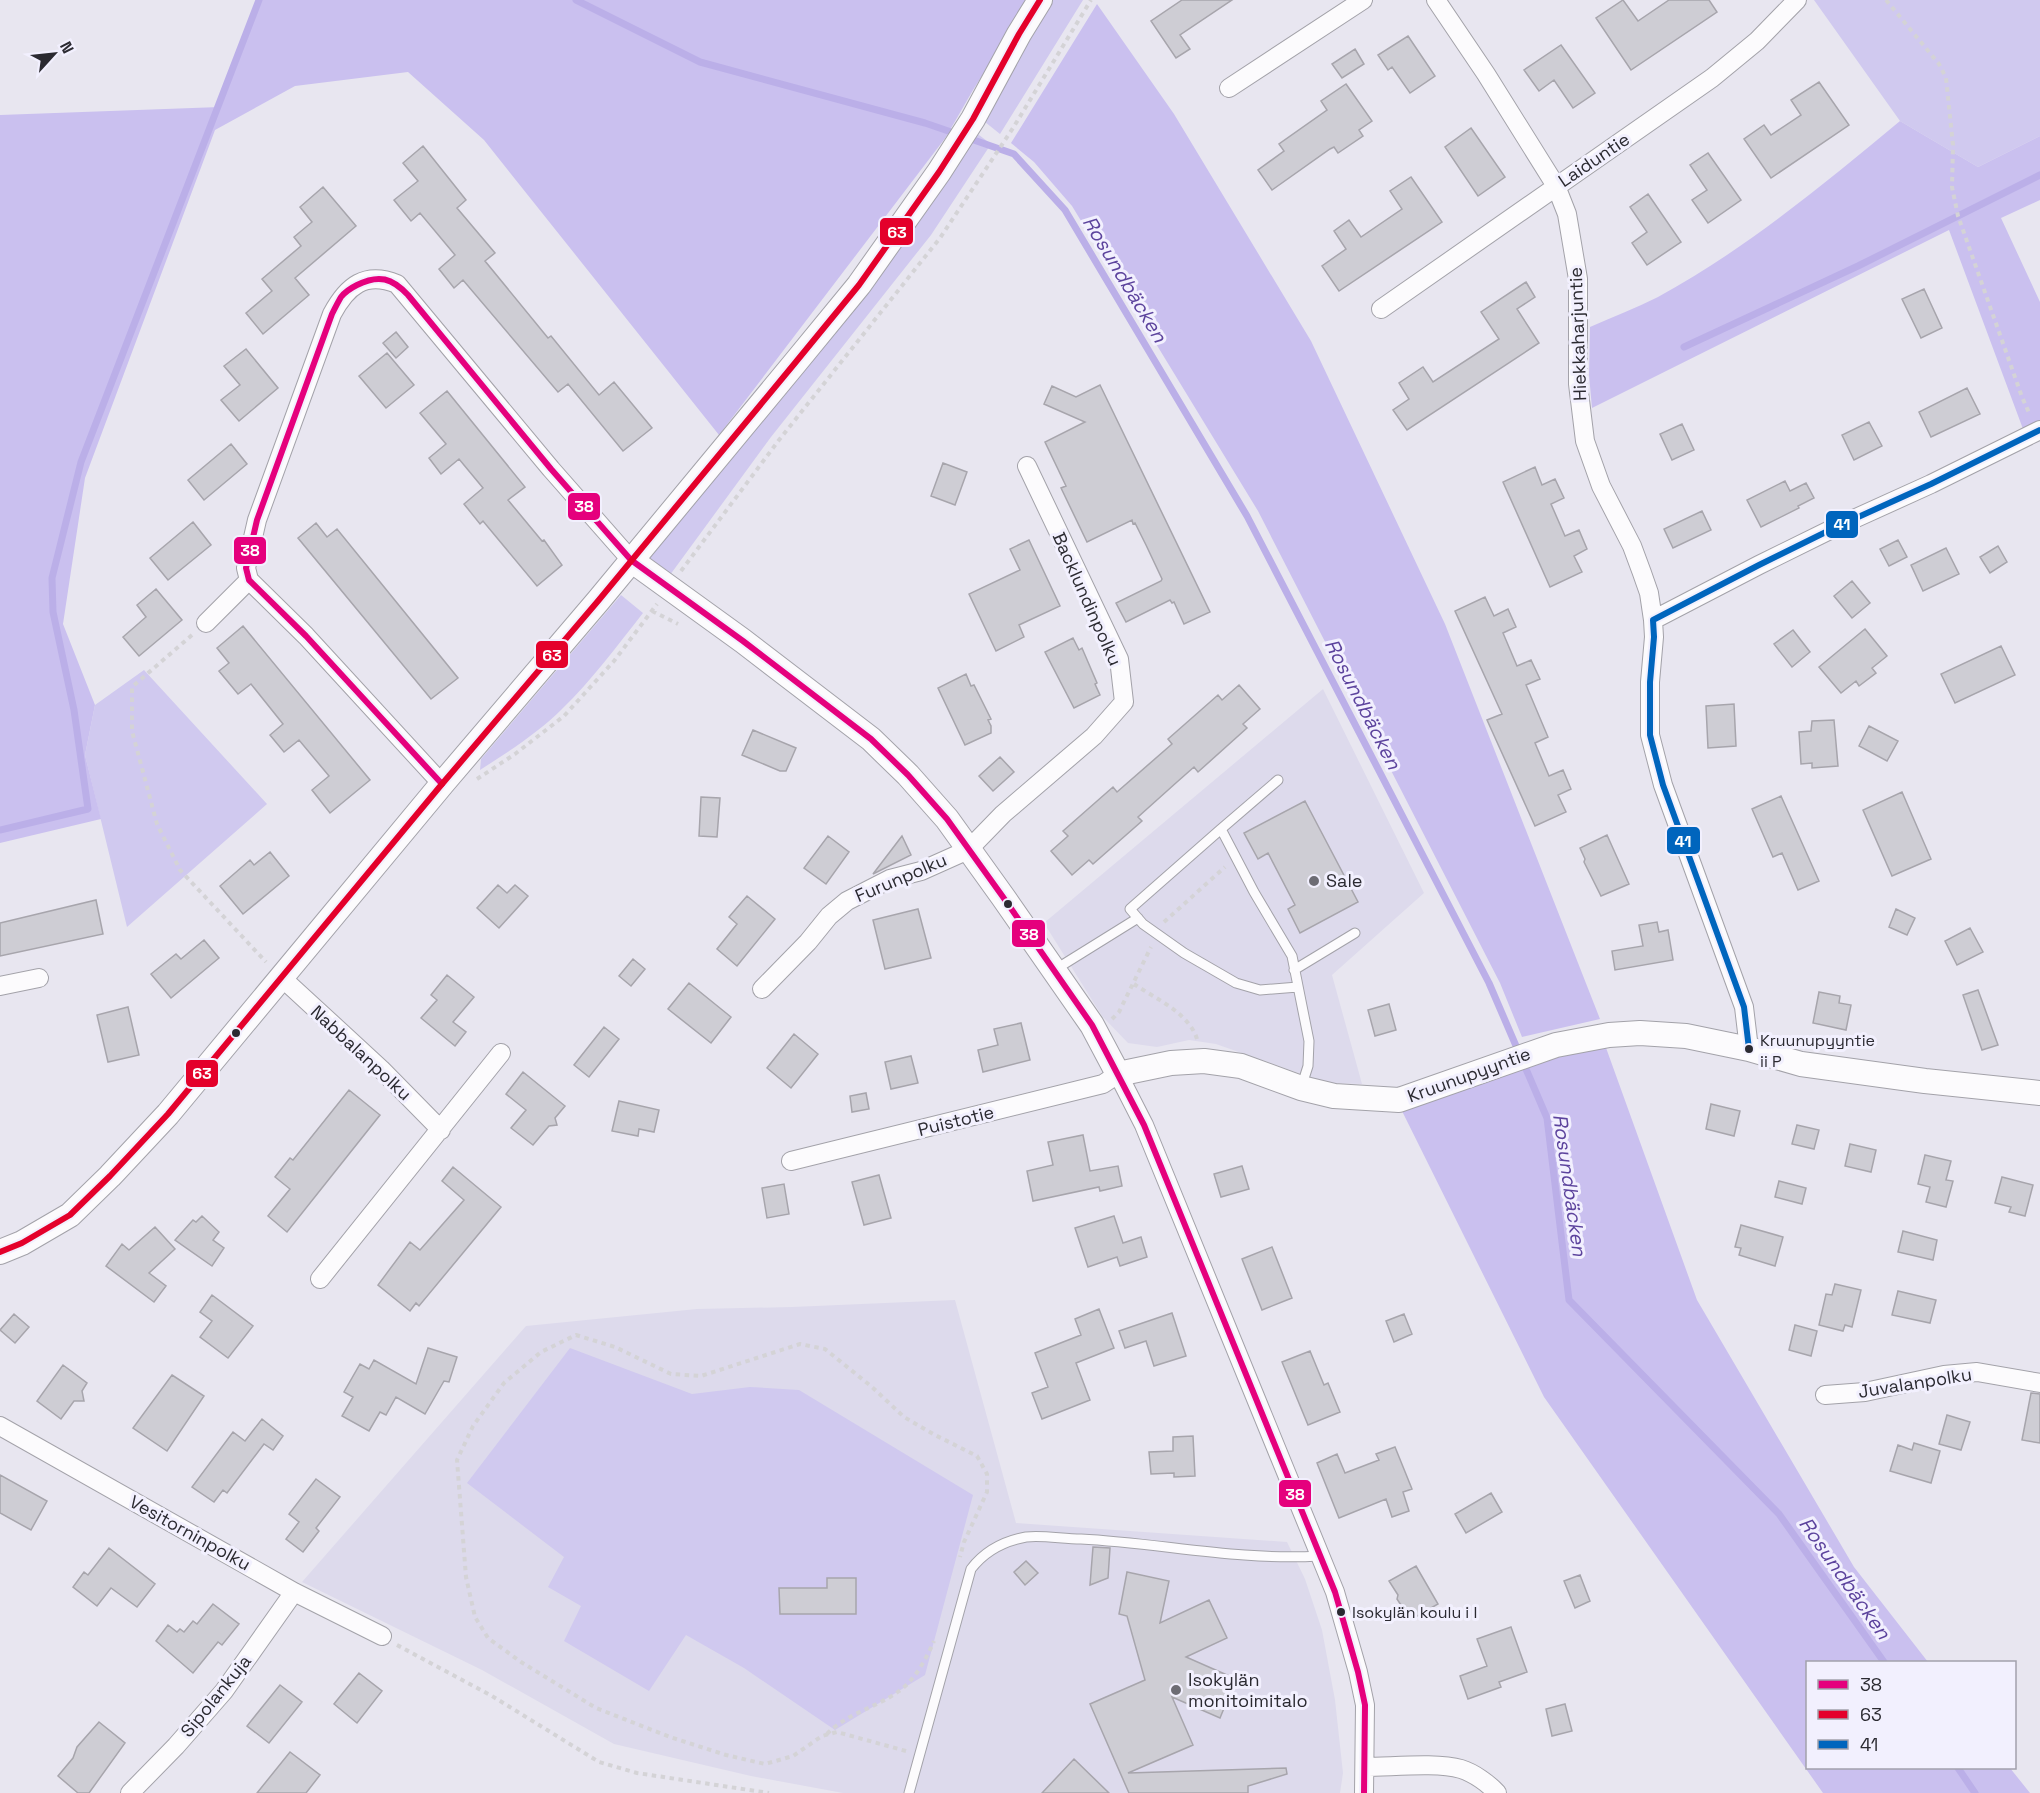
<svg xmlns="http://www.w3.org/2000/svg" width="2040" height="1793" font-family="'Space Grotesk',sans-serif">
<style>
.built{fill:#dddaec}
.green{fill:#d0c9ef}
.forest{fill:#cac0ef}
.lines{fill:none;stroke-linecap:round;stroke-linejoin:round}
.stream{stroke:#bbafe8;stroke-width:7}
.building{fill:#cecdd4;stroke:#a7a5ac;stroke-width:1.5}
.service-casing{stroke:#a3a2a9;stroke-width:11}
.minor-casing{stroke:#a3a2a9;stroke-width:20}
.tertiary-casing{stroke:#a3a2a9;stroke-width:26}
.path{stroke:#d4d3d6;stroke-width:4;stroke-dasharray:4.5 4.5;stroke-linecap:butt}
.service{stroke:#fcfbfd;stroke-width:9}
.minor{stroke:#fcfbfd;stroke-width:18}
.tertiary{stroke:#fcfbfd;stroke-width:24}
.bus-1-casing{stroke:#f2f0fe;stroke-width:10}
.bus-2-casing{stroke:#f2f0fe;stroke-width:10}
.bus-3-casing{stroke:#f2f0fe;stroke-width:10}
.bus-1{stroke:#e5007d;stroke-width:6}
.bus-2{stroke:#e4002b;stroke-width:6}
.bus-3{stroke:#0065bd;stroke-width:6}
.poi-dot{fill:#6d6c74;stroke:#f2f0fe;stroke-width:2}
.bus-dot{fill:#2b2a31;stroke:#f2f0fe;stroke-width:2}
.labels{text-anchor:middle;stroke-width:6;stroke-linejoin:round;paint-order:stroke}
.bus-label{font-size:16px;fill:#2b2a31;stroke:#f2f0fe;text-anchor:start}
.street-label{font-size:18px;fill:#2b2a31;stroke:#f2f0fe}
.poi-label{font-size:18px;fill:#2b2a31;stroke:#f2f0fe;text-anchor:start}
.water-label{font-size:20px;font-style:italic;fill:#5c439d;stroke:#f2f0fe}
.line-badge{stroke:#f2f0fe;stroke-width:2}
.badge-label{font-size:16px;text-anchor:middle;font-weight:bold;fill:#fff}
</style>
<rect width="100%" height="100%" fill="#e8e6f0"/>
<path class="built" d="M1323,689L1424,893L1332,975L1362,1084L1327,1083L1216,1044L1189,1040L1157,1047L1128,1043L1102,1016L1044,923Z
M955,1300L1016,1523L1287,1542L1305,1579L1322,1630L1335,1700L1343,1773L1340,1793H843L751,1776L614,1744L482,1670L302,1582L526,1326L697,1309L792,1307Z"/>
<path class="green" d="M1051,0H1083L1000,134L980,118Z
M1814,0H2040V136L1978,167L1900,121Z
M971,129L991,144L931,235L771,437L670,575L647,558Z
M621,595L643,613C617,646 592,680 562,709C538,733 508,752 480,770L481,759Z
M144,670L267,804L127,927L85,755L95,705Z
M570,1348L692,1394L750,1387L799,1390L973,1495L925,1675L835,1730L744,1668L686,1635L649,1691L564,1641L581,1606L548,1587L564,1557L467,1483Z"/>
<path class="forest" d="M260,0H1030L973,90L946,137L719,435L484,140L408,72L295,86L215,130L85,478L63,624L95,705L85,755L101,819L0,843V115L220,107Z
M1097,4L1174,114L1311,341L1445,624L1600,1019L1522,1037L1500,983L1258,511L1072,206L1034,162L1011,143Z
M1900,121L1978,167L2040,136V200L2001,218L2040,302V421L2023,429L1949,230L1592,408L1589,375L1590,327C1612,317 1636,308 1658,297C1746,249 1823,185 1900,121Z
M1605,1045L1697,1300L1854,1567L1928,1662H1808V1768H2010L2030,1793H1823L1544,1397L1401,1109L1544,1060Z"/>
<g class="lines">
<path class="stream" d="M576,0L700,62L925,123L957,134
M968,138L1014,154L1065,210L1247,516L1489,983L1547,1118L1569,1300L1779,1514L1884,1662
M1684,347L1858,266L2040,175
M0,830L88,809L74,710L53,612L52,578L81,462L259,0
M1958,1768L1975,1793"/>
</g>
<path class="building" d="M1182,0H1232L1180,35L1190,49L1176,58L1151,21Z
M1623,0L1638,21L1669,0H1709L1717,12L1631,70L1596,18Z
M1408,36L1435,76L1410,93L1392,67L1388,70L1378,55Z
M1561,45L1595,93L1573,108L1554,80L1539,91L1524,70Z
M1355,49L1364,64L1342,78L1332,64Z
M1819,82L1849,125L1771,178L1744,139L1764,125L1771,135L1801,115L1791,100Z
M1346,84L1372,121L1359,130L1363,136L1338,153L1334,147L1330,149L1272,190L1258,170L1284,151L1279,144L1327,110L1321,101Z
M1471,128L1505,177L1478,196L1445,147Z
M423,146L466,200L457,208L495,253L485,261L548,338L551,336L599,395L614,382L652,428L623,451L568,384L558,392L463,280L454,288L439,269L455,255L420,213L411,221L394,200L418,181L403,163Z
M1708,153L1741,200L1708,223L1692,200L1707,190L1690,165Z
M1411,177L1442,222L1339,291L1322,266L1346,249L1334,231L1349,220L1361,237L1402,209L1390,191Z
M323,187L356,226L295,278L309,295L263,334L246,313L272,291L262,279L301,246L294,237L312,222L300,207Z
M1648,194L1681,242L1647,265L1632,243L1647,232L1630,207Z
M1526,282L1535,297L1517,309L1539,343L1407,430L1393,410L1409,399L1399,383L1423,367L1433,382L1499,339L1481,312Z
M1924,289L1942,328L1921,338L1902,299Z
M396,332L408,347L396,358L383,343Z
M246,349L278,388L239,421L221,400L240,385L224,366Z
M387,353L414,385L386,408L359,376Z
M1100,385L1210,612L1184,624L1174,602L1172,603L1170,600L1126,622L1116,603L1161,581L1162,579L1146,545L1135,523L1133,524L1132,520L1087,542L1061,488L1066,486L1045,442L1085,422L1044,404L1052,386L1076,397Z
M1967,388L1980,414L1931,437L1919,412Z
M447,391L525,487L508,500L542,541L544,540L562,565L537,586L483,521L480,524L464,504L483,488L459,459L441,474L429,458L446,444L420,413Z
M1869,422L1882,446L1854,460L1842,435Z
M1682,424L1694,450L1672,460L1660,434Z
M231,444L247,464L204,500L188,480Z
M943,463L967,472L955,505L931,496Z
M1535,467L1542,485L1555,479L1564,498L1551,504L1565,536L1579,530L1587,549L1574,556L1582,572L1550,587L1503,482Z
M1785,481L1790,491L1806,483L1814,498L1798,506L1799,508L1761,527L1747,500Z
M1702,511L1711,530L1673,548L1664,529Z
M193,522L211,545L168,580L150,558Z
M316,523L327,537L337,529L458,678L431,699L298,538Z
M1029,540L1060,606L1019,625L1024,637L996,651L969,594L1020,570L1010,549Z
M1898,540L1907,557L1889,566L1880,549Z
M1998,546L2007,562L1990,573L1980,557Z
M1946,548L1959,574L1923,591L1911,565Z
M1852,581L1870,603L1852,618L1834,596Z
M156,589L182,620L139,656L123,637L146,617L137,605Z
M1485,597L1494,616L1508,609L1516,627L1503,633L1517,666L1531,660L1540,679L1526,685L1548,737L1535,743L1549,776L1563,770L1571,789L1558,795L1566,812L1535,826L1487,720L1502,714L1455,611Z
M243,626L370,780L330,813L312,790L329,776L299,740L284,752L270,735L283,724L251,684L238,694L219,671L229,663L217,648Z
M1865,629L1887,656L1872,668L1876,673L1859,686L1856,681L1841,693L1819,667Z
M1793,630L1810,652L1792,667L1774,644Z
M1073,638L1079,650L1082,648L1097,683L1095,684L1100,695L1074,708L1045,652Z
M2001,646L2015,675L1955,703L1941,674Z
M966,674L971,686L974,685L991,719L988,720L991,726V733L965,745L938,688Z
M1239,685L1260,709L1243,724L1247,728L1198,772L1194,767L1177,782L1138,817L1142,821L1093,864L1089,860L1072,875L1051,851L1068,836L1063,831L1113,787L1117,792L1172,744L1168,739L1218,695L1222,700Z
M1734,704L1736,746L1708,748L1706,706Z
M1834,720L1838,766L1812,768V763L1801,764L1799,732L1811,731L1812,721Z
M1869,726L1898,741L1887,761L1859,746Z
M753,730L796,748L786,771H780L742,755Z
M1000,757L1014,772L993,791L979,776Z
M1902,792L1931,859L1892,876L1863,810Z
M1781,796L1819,881L1798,890L1782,853L1773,857L1752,809Z
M701,797L720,798L717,837L699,836Z
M1305,801L1358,902L1300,933L1288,909L1295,905L1268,853L1258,859L1244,833Z
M1607,835L1629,884L1601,896L1584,862L1585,859L1580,848Z
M828,836L849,852L826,884L804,868Z
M902,836L911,855L873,874Z
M270,852L289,876L243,914L220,886L250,860L254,865Z
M498,885L507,893L515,885L528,896L499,928L477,908Z
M747,896L775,919L737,966L717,949L737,924L729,917Z
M96,900L103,934L0,956V923Z
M918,909L931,958L885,969L873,920Z
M1896,909L1915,918L1907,935L1889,927Z
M1657,922L1659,932L1668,930L1673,960L1615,970L1612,951L1643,946L1639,925Z
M1970,928L1983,952L1957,965L1945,941Z
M204,940L219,958L171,998L151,974L176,954L181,959Z
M633,959L645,969L631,986L619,976Z
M447,975L474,997L453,1022L466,1032L455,1046L421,1018L437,1000L431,995Z
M689,983L731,1017L711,1043L668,1009Z
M1978,990L1998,1045L1982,1050L1963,995Z
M1819,992L1840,996L1839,1003L1851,1005L1846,1030L1813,1023Z
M1389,1004L1396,1030L1375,1036L1368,1010Z
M128,1007L139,1055L108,1062L97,1015Z
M1021,1023L1030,1060L983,1072L978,1050L998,1045L994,1029Z
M604,1027L619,1039L589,1077L574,1065Z
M794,1034L818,1054L791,1088L767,1068Z
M911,1056L918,1083L891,1089L885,1062Z
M523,1072L565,1106L555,1118L557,1125L549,1126L533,1145L511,1128L526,1110L506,1094Z
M349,1090L380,1115L287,1232L268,1216L290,1189L275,1177L290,1158L293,1160Z
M866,1093L869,1109L852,1112L850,1096Z
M619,1101L659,1110L654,1132L639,1129L638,1136L612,1131Z
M1711,1104L1740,1111L1734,1136L1706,1129Z
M1797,1125L1819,1130L1814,1149L1792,1144Z
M1083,1135L1090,1171L1118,1166L1122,1186L1100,1191L1099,1187L1033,1201L1027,1171L1053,1165L1048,1142Z
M1850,1144L1876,1150L1871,1172L1845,1166Z
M1925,1155L1951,1161L1946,1180L1953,1181L1946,1207L1926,1202L1930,1187L1918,1184Z
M1242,1166L1249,1189L1221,1197L1214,1174Z
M453,1167L501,1207L419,1306L416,1303L410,1311L378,1285L410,1242L420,1250L464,1200L442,1181Z
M879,1175L891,1218L864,1225L852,1182Z
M2002,1177L2033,1185L2025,1216L2009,1212L2011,1207L1995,1203Z
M1779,1181L1806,1188L1802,1204L1775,1197Z
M784,1184L789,1214L767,1218L762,1188Z
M202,1216L219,1232L213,1240L224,1248L212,1266L175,1240L193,1220L196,1222Z
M1114,1216L1123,1243L1141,1237L1147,1257L1120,1266L1117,1257L1088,1267L1075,1228Z
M1741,1225L1783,1237L1775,1266L1739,1255L1741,1248L1735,1247Z
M155,1227L175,1249L149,1273L166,1286L154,1302L106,1266L122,1244L129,1250Z
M1903,1231L1937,1240L1933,1260L1898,1252Z
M1272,1247L1292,1298L1262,1310L1242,1259Z
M1835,1284L1861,1290L1852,1327L1845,1325L1843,1331L1819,1325L1826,1294L1832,1295Z
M1898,1291L1936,1300L1930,1323L1892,1315Z
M212,1295L253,1326L228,1358L200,1337L212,1321L200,1312Z
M1099,1309L1114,1348L1076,1363L1090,1400L1042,1419L1032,1393L1048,1387L1035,1353L1081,1335L1075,1319Z
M1172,1313L1186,1356L1154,1366L1146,1341L1125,1348L1119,1331Z
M14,1314L29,1327L15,1343L0,1330Z
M1404,1314L1412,1334L1394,1342L1386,1321Z
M1795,1325L1817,1331L1811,1356L1789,1350Z
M428,1348L457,1357L449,1382L444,1381L425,1414L396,1397L386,1415L380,1412L369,1431L342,1416L353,1397L344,1392L360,1364L369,1369L374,1360L416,1384Z
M1310,1351L1324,1385L1328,1383L1340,1412L1308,1425L1282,1362Z
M63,1365L87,1383L82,1391L84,1401H74L61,1419L37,1401Z
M172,1375L204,1396L167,1451L133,1428Z
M2031,1393L2040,1394V1443L2022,1440Z
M1947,1415L1970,1422L1961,1450L1939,1444Z
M262,1419L283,1436L273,1450L264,1444L227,1493L223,1490L214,1502L192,1487L233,1432L245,1441Z
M1193,1436L1195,1476L1174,1477V1473L1151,1474L1149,1452L1173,1451V1437Z
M1914,1443L1940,1451L1931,1483L1890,1471L1898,1445L1912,1450Z
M1395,1447L1412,1489L1403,1492L1409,1511L1392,1517L1386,1499L1339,1518L1317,1463L1337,1454L1345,1473L1379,1460L1376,1454Z
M0,1475L47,1501L31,1530L0,1513Z
M316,1479L340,1497L316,1528L319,1531L303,1552L286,1539L299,1522L289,1514Z
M1491,1493L1502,1512L1466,1533L1455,1514Z
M1093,1547L1110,1548L1108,1578L1090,1585Z
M109,1548L155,1584L137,1607L111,1588L97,1606L73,1587L84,1572L88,1575Z
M1026,1561L1038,1573L1025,1585L1014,1572Z
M1416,1566L1438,1604L1412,1619L1404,1606L1401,1605L1397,1599L1398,1595L1389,1581Z
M1127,1572L1169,1581L1160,1623L1209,1600L1227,1638L1186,1657L1236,1679L1220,1718L1172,1697L1193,1745L1128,1773L1286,1768L1287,1774L1248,1786V1793H1129L1090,1704L1145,1680L1127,1616L1119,1614Z
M1580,1575L1590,1601L1575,1608L1564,1581Z
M827,1578H856V1614H780L779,1588H827Z
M213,1604L239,1624L222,1645L218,1642L193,1673L156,1641L168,1625L177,1632L180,1629L184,1632L193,1621L197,1624Z
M1511,1627L1527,1672L1499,1682L1501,1687L1468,1699L1460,1676L1487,1666L1477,1639Z
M359,1673L382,1691L357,1723L334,1704Z
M280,1685L302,1702L269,1743L247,1726Z
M1565,1704L1572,1731L1552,1736L1546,1709Z
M99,1722L125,1743L89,1793H78L58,1776L73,1758L77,1747Z
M290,1752L320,1775L306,1793H257Z
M1074,1759L1109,1793H1042Z"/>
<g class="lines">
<g class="service-casing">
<path id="service" d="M1278,780L1221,829L1254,892L1292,956L1309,1041L1308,1066L1301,1088
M1221,829L1130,909L1143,924L1184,953L1236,983L1260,990L1298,987
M1056,969L1138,918
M1294,970L1355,933
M909,1793L971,1569C984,1552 1004,1541 1026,1537C1043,1535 1063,1539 1081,1539C1160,1543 1239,1561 1319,1556"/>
</g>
<g class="minor-casing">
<path id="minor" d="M1436,0L1486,74L1556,186L1567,214L1578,279V384L1585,441L1601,486L1632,546L1642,573L1649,593L1653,620
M1229,88L1363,0
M1381,309L1712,78L1757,41L1797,0
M206,623L249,580
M442,784L306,636L249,580L246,568L257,520L332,314C347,286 365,271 397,284L551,469L631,560
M281,977L381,1069L441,1130
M0,986L39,978
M762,989L808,942L829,916L847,901L890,879L921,871L968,850L1003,814L1094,736L1124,702L1119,659L1027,466
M1749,1049L1744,1007L1663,785L1650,735V682L1654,637L1653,620L1759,565L1834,528L1931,484L2040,430
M791,1161L1103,1084L1118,1074L1144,1125L1335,1592L1358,1672L1365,1705L1364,1793
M320,1279L501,1053
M1825,1395L1865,1392L1944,1375L1977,1372L2040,1383
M0,1426L294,1592L382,1636
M1365,1767C1392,1767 1437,1762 1461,1769C1474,1773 1489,1784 1497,1793
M130,1793L176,1746L224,1691L294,1592"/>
</g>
<g class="tertiary-casing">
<path id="tertiary" d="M631,560L743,641L871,739L908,775L947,819L1003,897L1092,1025L1118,1074L1171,1063L1204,1061L1241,1066L1301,1088L1334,1096L1399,1100L1556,1045L1609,1035L1640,1033L1686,1036L1749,1049L1801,1064L1925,1081L2040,1093
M0,1252L22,1243L70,1215L110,1176L168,1114L442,784L598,601L795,363L859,285L939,172L973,119L1019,34L1040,0"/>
</g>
<path class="path" d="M1886,0L1939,64L1946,78L1953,145L1952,187L1958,216L2022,397L2030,415
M681,571L779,440L940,238L1013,128L1091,0
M652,611L678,624
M192,635L132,687V731L157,824L180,870L266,962
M477,779L515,754L564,716L614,661L657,604
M1164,922L1225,867
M1134,984C1156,999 1189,1013 1197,1039
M1112,1019L1119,1012L1151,947
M397,1645L492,1696L599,1762L637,1773L769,1793
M827,1734C847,1713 876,1708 899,1691C915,1680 926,1659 934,1641
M906,1751L837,1732L822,1736L793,1756L765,1764L726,1755L670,1737L596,1708L521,1662L488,1638L475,1617L466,1577L457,1460L473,1426L504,1383L541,1352L576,1335L615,1347L671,1374L701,1376L800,1344L825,1349L872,1387L904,1417L935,1435L977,1456L987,1474V1492L964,1542L960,1557"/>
<use href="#service" class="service"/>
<use href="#minor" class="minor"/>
<use href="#tertiary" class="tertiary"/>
<g class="bus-1-casing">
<path id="bus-1" d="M442,784L306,636L249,580L246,568L257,520L332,314C335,308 338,302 341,297C345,292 351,288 357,285C379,274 392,278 408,295L551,469L631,560L743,641L871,739L908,775L947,819L1003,897L1092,1025L1144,1125L1335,1592L1358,1672L1365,1705L1364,1793"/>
</g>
<g class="bus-2-casing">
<path id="bus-2" d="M0,1252L22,1243L70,1215L110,1176L168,1114L442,784L598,601L795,363L859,285L939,172L973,119L1019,34L1040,0"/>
</g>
<g class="bus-3-casing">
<path id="bus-3" d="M1749,1049L1744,1007L1663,785L1650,735V682L1654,637L1653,620L1759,565L1834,528L1931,484L2040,430"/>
</g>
<use href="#bus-1" class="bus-1"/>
<use href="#bus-2" class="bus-2"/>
<use href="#bus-3" class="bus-3"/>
</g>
<g class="poi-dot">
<circle cx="1314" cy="881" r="6"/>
<circle cx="1176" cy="1690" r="6"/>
</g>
<g class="bus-dot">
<circle cx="1008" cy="904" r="5"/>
<circle cx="236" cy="1033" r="5"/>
<circle cx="1749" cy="1049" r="5"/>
<circle cx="1341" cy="1612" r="5"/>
</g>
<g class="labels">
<g class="bus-label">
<text x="1760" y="1046">Kruunupyyntie<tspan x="1760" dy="21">ii P</tspan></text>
<text x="1352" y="1618">Isokylän koulu i I</text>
</g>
<g class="street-label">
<text transform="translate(1594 160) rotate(-34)" y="6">Laiduntie</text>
<text transform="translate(1578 334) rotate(-92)" y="6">Hiekkaharjuntie</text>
<text transform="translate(1087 599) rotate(66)" y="6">Backlundinpolku</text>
<text transform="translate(901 878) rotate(-23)" y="6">Furunpolku</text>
<text transform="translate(361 1053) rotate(43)" y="6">Nabbalanpolku</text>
<text transform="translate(1469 1075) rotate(-20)" y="6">Kruunupyyntie</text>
<text transform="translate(956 1121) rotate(-14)" y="6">Puistotie</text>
<text transform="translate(1915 1383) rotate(-9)" y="6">Juvalanpolku</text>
<text transform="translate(190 1533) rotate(29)" y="6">Vesitorninpolku</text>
<text transform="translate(216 1696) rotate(-51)" y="6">Sipolankuja</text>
</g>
<g class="poi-label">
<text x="1326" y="887">Sale</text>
<text x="1188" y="1686">Isokylän<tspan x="1188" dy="21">monitoimitalo</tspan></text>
</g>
<g class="water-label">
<text transform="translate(1125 279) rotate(59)" y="7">Rosundbäcken</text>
<text transform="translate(1363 704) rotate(63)" y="7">Rosundbäcken</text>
<text transform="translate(1570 1185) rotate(82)" y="7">Rosundbäcken</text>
<text transform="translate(1845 1578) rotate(55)" y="7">Rosundbäcken</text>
</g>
</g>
<g class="line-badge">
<rect x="879" y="217" width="35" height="29" rx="6" fill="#e4002b"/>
<rect x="567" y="492" width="34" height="29" rx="6" fill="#e5007d"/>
<rect x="1825" y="510" width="34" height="29" rx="6" fill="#0065bd"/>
<rect x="233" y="536" width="34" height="29" rx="6" fill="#e5007d"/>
<rect x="535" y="640" width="34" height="29" rx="6" fill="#e4002b"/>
<rect x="1666" y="826" width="35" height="29" rx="6" fill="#0065bd"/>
<rect x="1011" y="919" width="35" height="29" rx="6" fill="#e5007d"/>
<rect x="185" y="1059" width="34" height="29" rx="6" fill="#e4002b"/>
<rect x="1278" y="1479" width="34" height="29" rx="6" fill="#e5007d"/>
</g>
<g class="badge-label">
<text x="897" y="238">63</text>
<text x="584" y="512">38</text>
<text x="1842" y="530">41</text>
<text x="250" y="556">38</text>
<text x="552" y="661">63</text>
<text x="1683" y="847">41</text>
<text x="1029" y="940">38</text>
<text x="202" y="1079">63</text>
<text x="1295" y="1500">38</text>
</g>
<rect x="1806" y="1661" width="210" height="108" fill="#f2f0fe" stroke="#a2a1ac" stroke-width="1.5"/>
<rect x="1818" y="1680" width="30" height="9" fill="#e5007d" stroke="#a2a1ac" stroke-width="1.5"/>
<text x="1860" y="1691" font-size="18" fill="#2b2a31">38</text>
<rect x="1818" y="1710" width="30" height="9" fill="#e4002b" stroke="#a2a1ac" stroke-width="1.5"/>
<text x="1860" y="1721" font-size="18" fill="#2b2a31">63</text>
<rect x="1818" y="1740" width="30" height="9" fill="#0065bd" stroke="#a2a1ac" stroke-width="1.5"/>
<text x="1860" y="1751" font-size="18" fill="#2b2a31">41</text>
<g transform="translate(54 54) rotate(63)" stroke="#f2f0fe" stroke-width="4.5" paint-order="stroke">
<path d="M0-4.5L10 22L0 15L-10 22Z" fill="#2b2a31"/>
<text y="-9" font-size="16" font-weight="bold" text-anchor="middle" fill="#2b2a31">N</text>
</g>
</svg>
